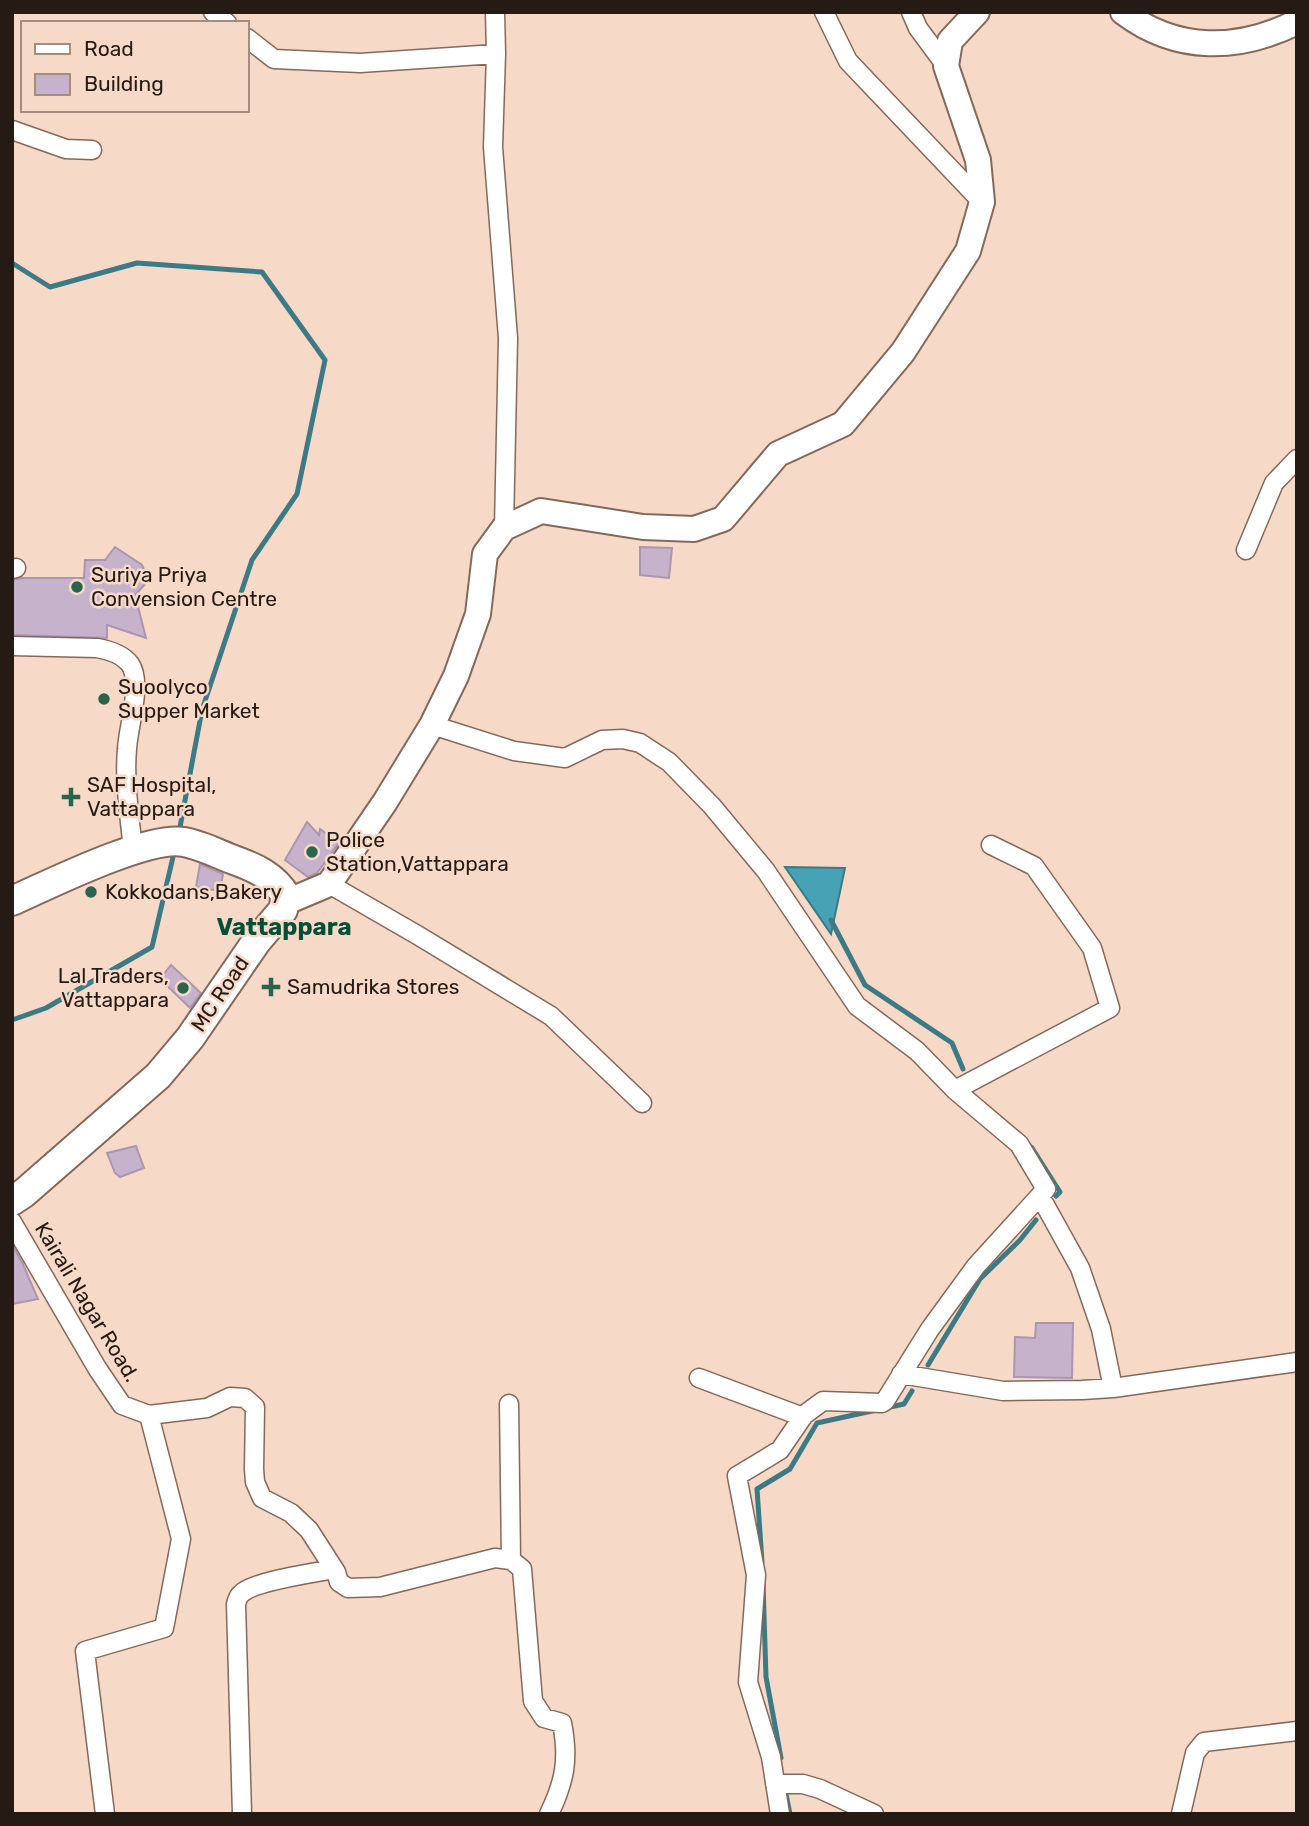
<svg xmlns="http://www.w3.org/2000/svg" width="1309" height="1826" font-family="Rubik,sans-serif">
<style>
.water{fill:#46a3b5;stroke:#3c7a85;stroke-width:2}
.lines{fill:none;stroke-linecap:round;stroke-linejoin:round}
.stream{stroke:#3c7a85;stroke-width:5}
.building{fill:#c6b2cb;stroke:#aa97af;stroke-width:2}
.street-casing{stroke:#84695b;stroke-width:21}
.secondary-casing{stroke:#84695b;stroke-width:28}
.primary-casing{stroke:#84695b;stroke-width:32}
.street{stroke:#fff;stroke-width:18}
.secondary{stroke:#fff;stroke-width:24}
.primary{stroke:#fff;stroke-width:28}
.poi-dot{fill:#2b644d;stroke:#f7d9c8;stroke-width:2.5}
.labels{text-anchor:middle;stroke-width:5;stroke-linejoin:round;paint-order:stroke}
.poi-label{font-size:21px;fill:#251a14;stroke:#f7d9c8;text-anchor:start}
.street-label{font-size:21px;fill:#251a14;stroke:#f7d9c8}
.quarter-label{font-size:24px;font-weight:bold;fill:#014f36;stroke:#f7d9c8}
</style>
<rect width="100%" height="100%" fill="#f7d9c8"/>
<path class="water" d="M785,867L845,868L831,934Z"/>
<g class="lines">
<path class="stream" d="M12,263L50,287L137,263L262,272L325,360L297,494L252,560L202,710L180,827
M831,920L865,985L952,1043L963,1069
M12,1020L46,1008L152,947L173,857
M1026,1143L1032,1148L1060,1192L1056,1196
M928,1365L980,1279L1020,1240L1036,1220
M762,1562L757,1489L790,1469L817,1423L904,1404L912,1391
M763,1583L766,1677L781,1758
M786,1794L790,1814"/>
</g>
<path class="building" d="M115,547L142,565L149,580L135,595L146,638L107,625V638L12,635V580L22,578H84L85,560H105Z
M640,547L672,548L669,578L640,575Z
M307,822L319,835L320,829L339,843L317,873L308,877L285,860Z
M200,864L223,874L220,891L196,887Z
M171,965L201,993L190,1008L160,979Z
M136,1146L144,1168L120,1177L115,1173L107,1153Z
M12,1245L22,1262L38,1299L12,1304Z
M1036,1323H1073L1072,1378L1014,1377L1015,1337L1035,1338Z"/>
<g class="lines">
<g class="street-casing">
<path id="street" d="M213,12L227,23
M495,12L496,54
M824,12L848,61L982,202
M911,12L918,28L946,66
M247,38L274,59L360,63L496,54L493,147L508,338L504,528
M12,130L66,149L92,150
M1246,550L1274,483L1297,459
M12,569L16,568
M12,646L97,648C109,650 122,654 130,664C143,683 128,727 127,749C124,783 130,818 133,851
M432,725L514,751L565,758L602,740L623,739L640,743L669,762L712,806L766,871L857,1006L917,1051L955,1090L1019,1144L1046,1189L976,1266L930,1329L885,1401L882,1403L823,1401L804,1415L780,1450L737,1476L756,1575L748,1682L771,1757L780,1814
M329,884L419,936L551,1016L642,1103
M955,1090L1110,1008L1092,948L1034,866L991,845
M1040,1196L1080,1268L1101,1329L1113,1388
M12,1222L97,1368L122,1405L149,1415L207,1408L230,1397L245,1398L255,1407L254,1469L255,1482L262,1498L291,1513L309,1530L336,1572L339,1582L348,1588L380,1587L495,1558L511,1560L522,1569L533,1701L544,1718L562,1723C569,1759 565,1781 549,1814
M901,1374L1003,1391L1082,1390L1113,1388L1297,1362
M699,1378L803,1417
M509,1404L511,1560
M775,1784H803L820,1789L874,1814
M105,1814L85,1651L164,1628L181,1539L149,1415
M242,1814L236,1604C237,1601 238,1596 241,1594C253,1581 315,1573 334,1569
M1181,1814L1195,1753L1204,1742L1297,1731"/>
</g>
<g class="secondary-casing">
<path id="secondary" d="M1123,12C1177,53 1239,51 1297,22
M284,903L329,884L385,802L432,725L456,676L478,614L485,554L504,528L541,511L643,527L694,529L723,519L778,454L843,424L903,352L968,251L982,202L978,160L946,66L950,41L977,12"/>
</g>
<g class="primary-casing">
<path id="primary" d="M12,901C48,885 148,835 184,842C201,845 218,854 234,860C256,868 274,876 286,896L283,910L256,942L190,1038L158,1076L24,1193L12,1201"/>
</g>
<use href="#street" class="street"/>
<use href="#secondary" class="secondary"/>
<use href="#primary" class="primary"/>
</g>
<g class="poi-dot">
<circle cx="77" cy="587" r="7"/>
<circle cx="104" cy="699" r="7"/>
<path d="M67.5 786.5h7v7h7v7h-7v7h-7v-7h-7v-7h7z"/>
<circle cx="312" cy="852" r="7"/>
<circle cx="91" cy="892" r="7"/>
<path d="M267.5 976.5h7v7h7v7h-7v7h-7v-7h-7v-7h7z"/>
<circle cx="183" cy="988" r="7"/>
</g>
<g class="labels">
<g class="poi-label">
<text x="91" y="582">Suriya Priya<tspan x="91" dy="24">Convension Centre</tspan></text>
<text x="118" y="694">Suoolyco<tspan x="118" dy="24">Supper Market</tspan></text>
<text x="87" y="792">SAF Hospital,<tspan x="87" dy="24">Vattappara</tspan></text>
<text x="326" y="847">Police<tspan x="326" dy="24">Station,Vattappara</tspan></text>
<text x="105" y="899">Kokkodans,Bakery</text>
<text x="169" y="983" text-anchor="end">Lal Traders,<tspan x="169" dy="24">Vattappara</tspan></text>
<text x="287" y="994">Samudrika Stores</text>
</g>
<g class="street-label">
<text transform="translate(220 994) rotate(-56)" y="7">MC Road</text>
<text transform="translate(87 1302) rotate(59)" y="7">Kairali Nagar Road.</text>
</g>
<g class="quarter-label">
<text x="284" y="935">Vattappara</text>
</g>
</g>
<rect width="1309" height="1826" fill="none" stroke="#251a14" stroke-width="28"/>
<rect x="21" y="21" width="228" height="91" fill="#f7d9c8" stroke="#a38d80" stroke-width="2"/>
<rect x="35" y="44" width="35" height="10" fill="#ffffff" stroke="#a38d80" stroke-width="2"/>
<text x="84" y="56" font-size="21" fill="#251a14">Road</text>
<rect x="35" y="74" width="35" height="21" fill="#c6b2cb" stroke="#a38d80" stroke-width="2"/>
<text x="84" y="91" font-size="21" fill="#251a14">Building</text>
</svg>
